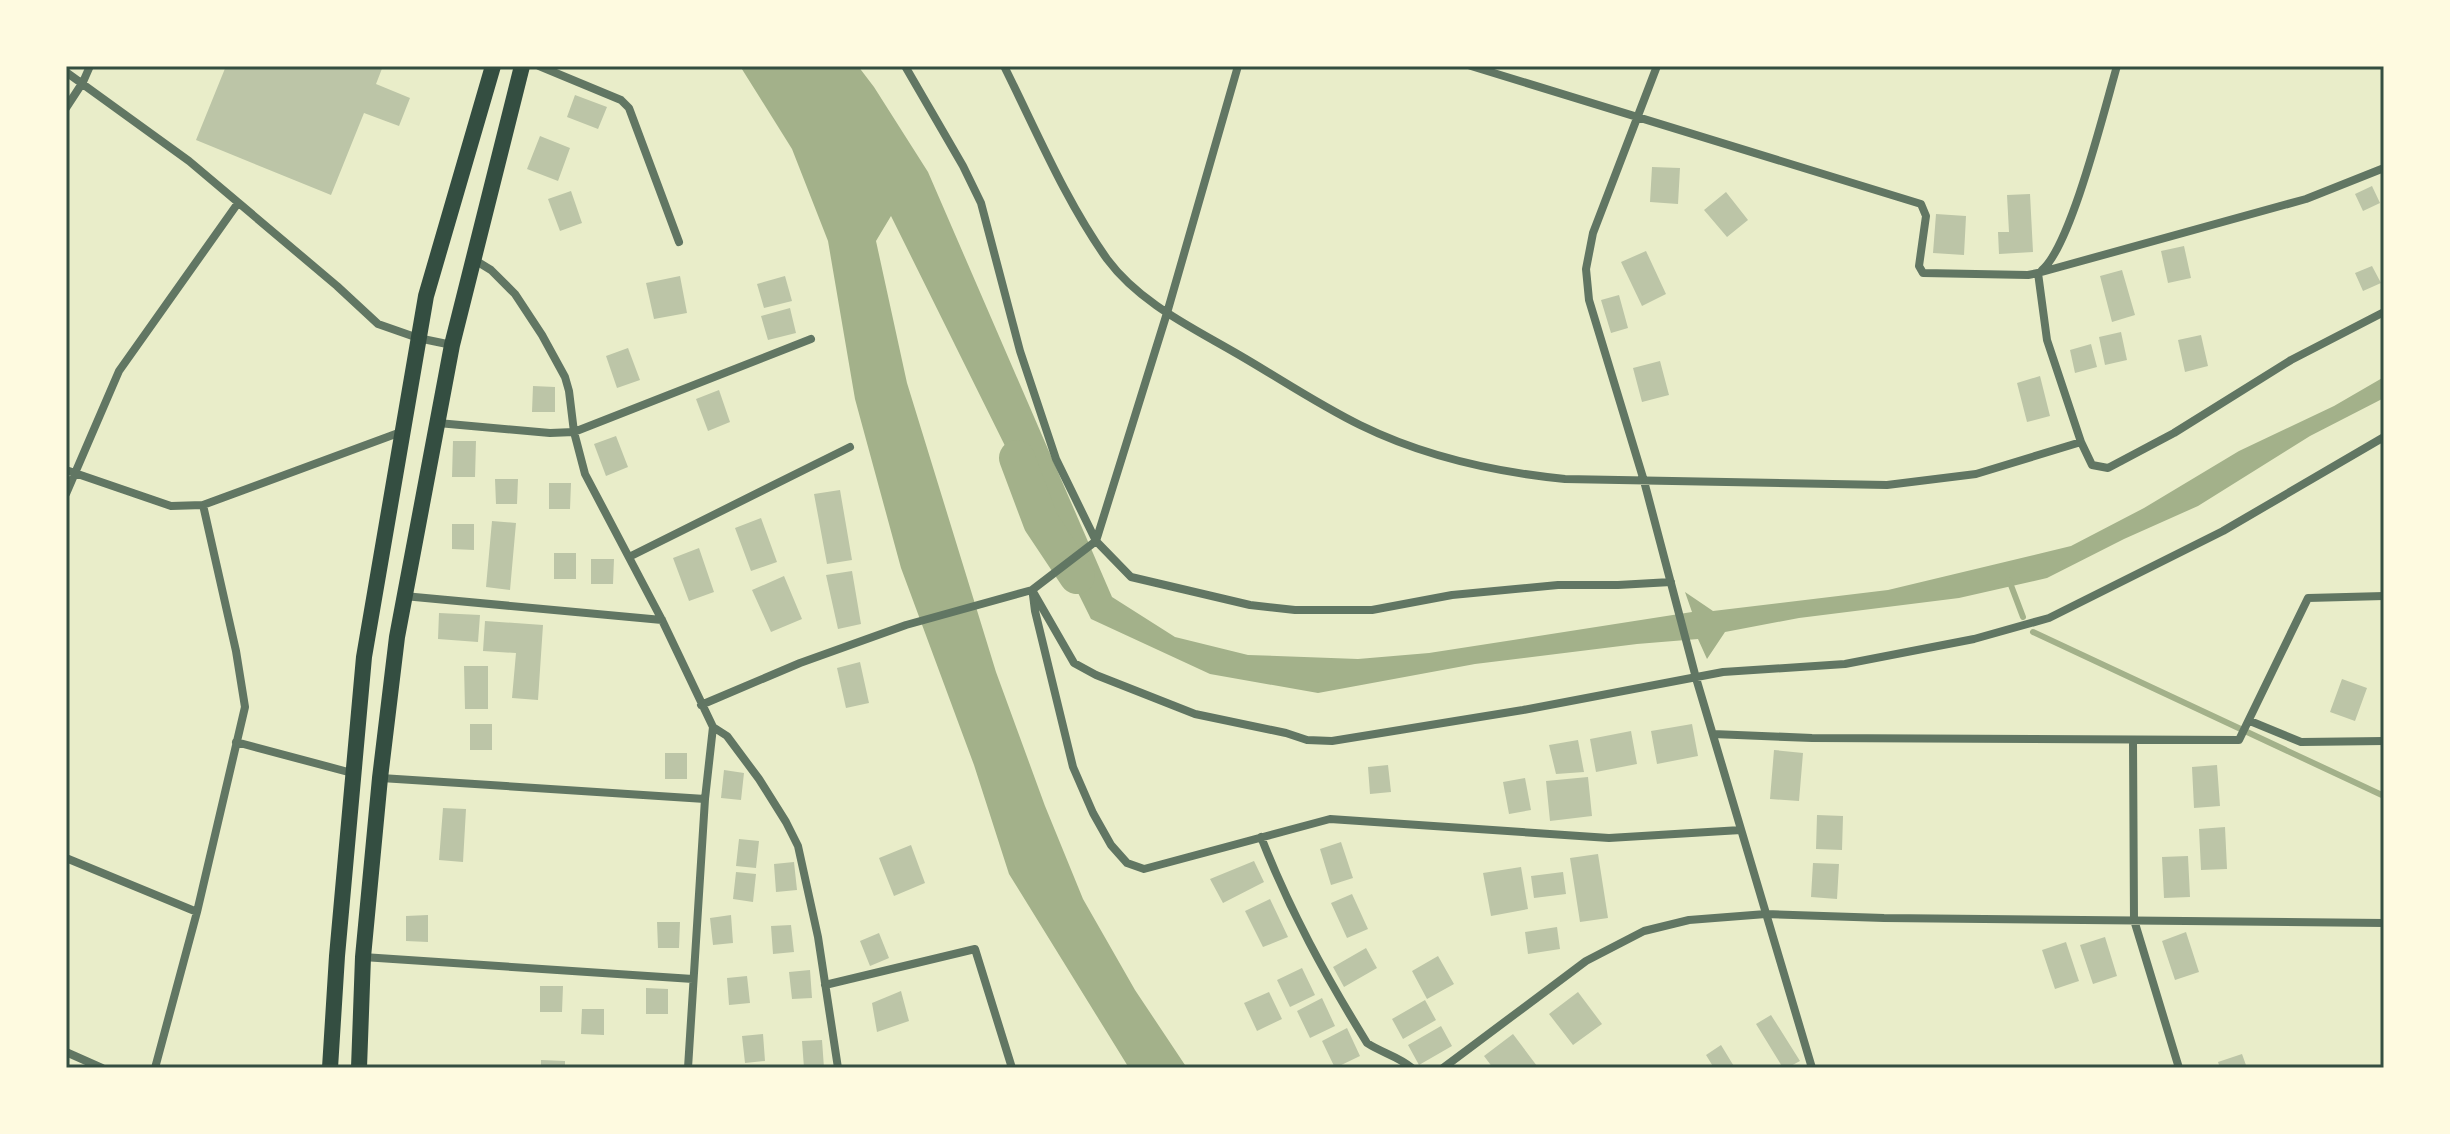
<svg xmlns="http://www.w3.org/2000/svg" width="2450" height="1134" font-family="'PT Sans Narrow',sans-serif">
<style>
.water{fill:#a3b18a}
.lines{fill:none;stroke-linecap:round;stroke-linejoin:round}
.stream{stroke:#a3b18a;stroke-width:6}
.river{stroke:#a3b18a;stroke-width:36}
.building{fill:#bcc5a7}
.minor{stroke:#617663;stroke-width:8}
.primary{stroke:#344e41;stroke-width:16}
.neatline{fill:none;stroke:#344e41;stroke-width:3}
</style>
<rect width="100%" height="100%" fill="#e9edc9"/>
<path class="water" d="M740,66H858L874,87L928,172L1112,597L1175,637L1248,655L1358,659L1429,653L1692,612L1685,592L1713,611L1888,590L2071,546L2144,508L2239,451L2334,406L2384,377V398L2310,436L2198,506L2124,539L2047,578L1959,598L1799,618L1725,632L1707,659L1698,639L1637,644L1475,664L1318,693L1210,674L1091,619L891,216L876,241L907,383L996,672L1045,806L1083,899L1135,990L1187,1068H1129L1009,874L974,765L901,568L855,399L828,241L792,149Z"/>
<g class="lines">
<path class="stream" d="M2009,580L2023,617
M2033,632L2384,796"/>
<path class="river" d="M1017,458L1041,522L1077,576"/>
</g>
<path class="building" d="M226,66H383L376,84L410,98L399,126L364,113L331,195L196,140Z
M575,95L607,107L598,129L567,117Z
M540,136L570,148L558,181L527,169Z
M1652,167L1680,168L1678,204L1650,202Z
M2372,186L2380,203L2363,211L2355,194Z
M571,191L582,223L560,231L548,199Z
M1726,192L1748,220L1727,237L1704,210Z
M2030,194L2033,252L1999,254L1998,232H2009L2007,195Z
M1936,214L1966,216L1964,255L1933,253Z
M2184,246L2191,278L2168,283L2161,251Z
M1646,251L1666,294L1642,306L1621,262Z
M2372,266L2381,283L2363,291L2355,273Z
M2122,270L2135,315L2112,322L2100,276Z
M680,276L687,313L654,319L646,283Z
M785,276L792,301L764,308L757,284Z
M1619,295L1628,328L1611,333L1601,300Z
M790,308L796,333L768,340L761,316Z
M2121,332L2127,360L2105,365L2099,337Z
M2201,335L2208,366L2185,372L2178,340Z
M2091,344L2097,367L2075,373L2070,350Z
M628,348L640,380L617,388L606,356Z
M1660,361L1669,395L1642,402L1633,368Z
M2040,376L2050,416L2027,422L2017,383Z
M533,386L555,387V412H532Z
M719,390L730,422L708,431L696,399Z
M616,436L628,467L606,476L594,444Z
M453,441H476L475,477H452Z
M495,479H518L517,504H496Z
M549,483H571L570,509H549Z
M840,490L852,560L827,564L814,494Z
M761,518L777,562L751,571L735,528Z
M492,521L516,523L510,590L486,587Z
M452,524H474V550L452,549Z
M699,548L714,592L689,601L673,558Z
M554,553H576V579H554Z
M591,559H614L613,584H591Z
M852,571L861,624L838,629L826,575Z
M784,576L802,619L771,632L752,590Z
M439,613L480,615L478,642L438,639Z
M485,621L543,625L538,700L512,698L516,653L483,651Z
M860,662L869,703L846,708L837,668Z
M464,666H488V709H465Z
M2342,679L2367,688L2355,721L2330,712Z
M470,724H492V750H470Z
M1692,724L1698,756L1657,764L1651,731Z
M1631,731L1637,764L1596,772L1590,739Z
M1578,740L1584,772L1556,774L1549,745Z
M1774,750L1803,753L1799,801L1770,799Z
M665,753H687V779H665Z
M1388,765L1391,792L1370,794L1368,767Z
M2217,765L2220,806L2194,808L2192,767Z
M724,770L744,773L741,800L721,798Z
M1588,777L1592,816L1550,821L1546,781Z
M1525,778L1531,810L1509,814L1503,782Z
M443,808L466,809L463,862L439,860Z
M1817,815L1843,816L1842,850L1816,849Z
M2225,827L2227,869L2201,870L2199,829Z
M739,839L759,841L756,868L736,866Z
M1341,842L1353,878L1331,885L1320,849Z
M911,845L925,883L894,896L879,858Z
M1598,854L1608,918L1580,922L1570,858Z
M2188,856L2190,897L2164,898L2162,857Z
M1254,861L1264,882L1223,903L1210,879Z
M794,862L797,890L776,892L774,864Z
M1813,863L1839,864L1837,899L1811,897Z
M1521,867L1528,909L1491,916L1483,873Z
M736,872L756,874L753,902L733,899Z
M1563,872L1566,894L1534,898L1531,876Z
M1352,894L1368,929L1347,938L1331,903Z
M1270,899L1288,937L1263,947L1245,911Z
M428,915V942L406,941V916Z
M731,915L733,943L713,945L710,918Z
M657,922H680L679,948H658Z
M791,925L794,952L773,954L771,926Z
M1557,927L1560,949L1528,954L1525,932Z
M2186,932L2199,972L2175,980L2162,941Z
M879,933L889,958L870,966L860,941Z
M2105,937L2117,976L2093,984L2080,945Z
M2066,942L2079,981L2055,989L2042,950Z
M1366,948L1377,968L1344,987L1333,967Z
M1438,956L1454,984L1427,999L1412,971Z
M1302,968L1315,995L1290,1007L1277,980Z
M810,970L812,998L792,999L789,972Z
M747,976L750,1003L729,1005L727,978Z
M540,986H563L562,1012H540Z
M646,988L668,989V1014H646Z
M901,991L909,1021L877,1032L872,1003Z
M1269,992L1282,1019L1257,1031L1244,1003Z
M1578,992L1602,1024L1573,1045L1549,1014Z
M1322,998L1335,1026L1310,1038L1297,1011Z
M1425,1000L1436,1020L1403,1039L1392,1019Z
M582,1009H604V1035L581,1034Z
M1771,1015L1800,1061L1787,1068H1783L1756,1024Z
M1441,1026L1452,1046L1419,1065L1408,1045Z
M1347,1028L1360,1056L1335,1068L1322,1041Z
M763,1034L765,1061L745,1063L742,1036Z
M1513,1034L1537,1066L1534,1068H1493L1484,1056Z
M822,1040L824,1068H804L802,1041Z
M1721,1045L1735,1068H1714L1706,1055Z
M2242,1054L2247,1068H2220L2218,1062Z
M541,1060L565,1061V1068H541Z"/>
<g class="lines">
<path class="minor" d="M539,66L621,100L629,108L679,242
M905,66L963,166L981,203L1020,351L1056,459L1096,541L1131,577L1250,605L1295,610H1372L1452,595L1558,585H1618L1671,582
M1004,66C1036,130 1065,200 1107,259C1139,302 1189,326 1234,352C1276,376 1317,404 1360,425C1425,457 1494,472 1565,479L1887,485L1976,474L2081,442
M1471,66L1921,204L1926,216L1919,266L1923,273L2028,275L2038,273L2306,199L2384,168
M1657,66L1593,233L1586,269L1589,300L1644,481L1696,678L1812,1068
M66,72L189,161L337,286L378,324L418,338L452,345
M66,108L83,82L90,66
M473,259L491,270L515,294L542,335L565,377L569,391L574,432L585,474L662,620L713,727L727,736L759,779L786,822L798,846L818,937L838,1068
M2042,270C2071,246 2105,107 2117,66
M2038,273L2047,340L2081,442L2092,465L2108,468L2174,433L2291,360L2384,312
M438,423L550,433L574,432L811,339
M66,470L171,506L203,505L401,432
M66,494L119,371L238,203
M629,557L850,447
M1032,590L1074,663L1096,675L1195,714L1286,733L1307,740L1332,741L1523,710L1723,672L1845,664L1974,639L2049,618L2223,531L2384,437
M1033,595L1035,611L1073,767L1093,813L1111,845L1127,863L1144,869L1330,819L1609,838L1741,830
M404,596L662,620
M701,705L800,663L906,625L1032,590L1096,541L1167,313L1238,66
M2250,721L2301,742L2384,741
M1713,734L1812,738L2239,740L2308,598L2384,596
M2133,741L2134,920L2179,1068
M236,742L352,773
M381,778L705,799
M1261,837C1290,911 1325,975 1367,1043C1382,1053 1398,1056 1412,1068
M66,858L197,912
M363,957L693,979
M825,985L975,949L1012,1068
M66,1052L102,1068
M155,1068L197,912L245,707L236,651L203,505
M688,1068L705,799L713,727
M1443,1068L1586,961L1644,931L1689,920L1766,914L1884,918L2384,923"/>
<path class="primary" d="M330,1068L337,956L364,657L426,296L493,66
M359,1068L363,957L380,778L397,637L452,345L522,66"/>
</g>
<rect width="2450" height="1134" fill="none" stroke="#fefae0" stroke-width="136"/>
<rect x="68" y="68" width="2314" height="998" class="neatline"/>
</svg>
